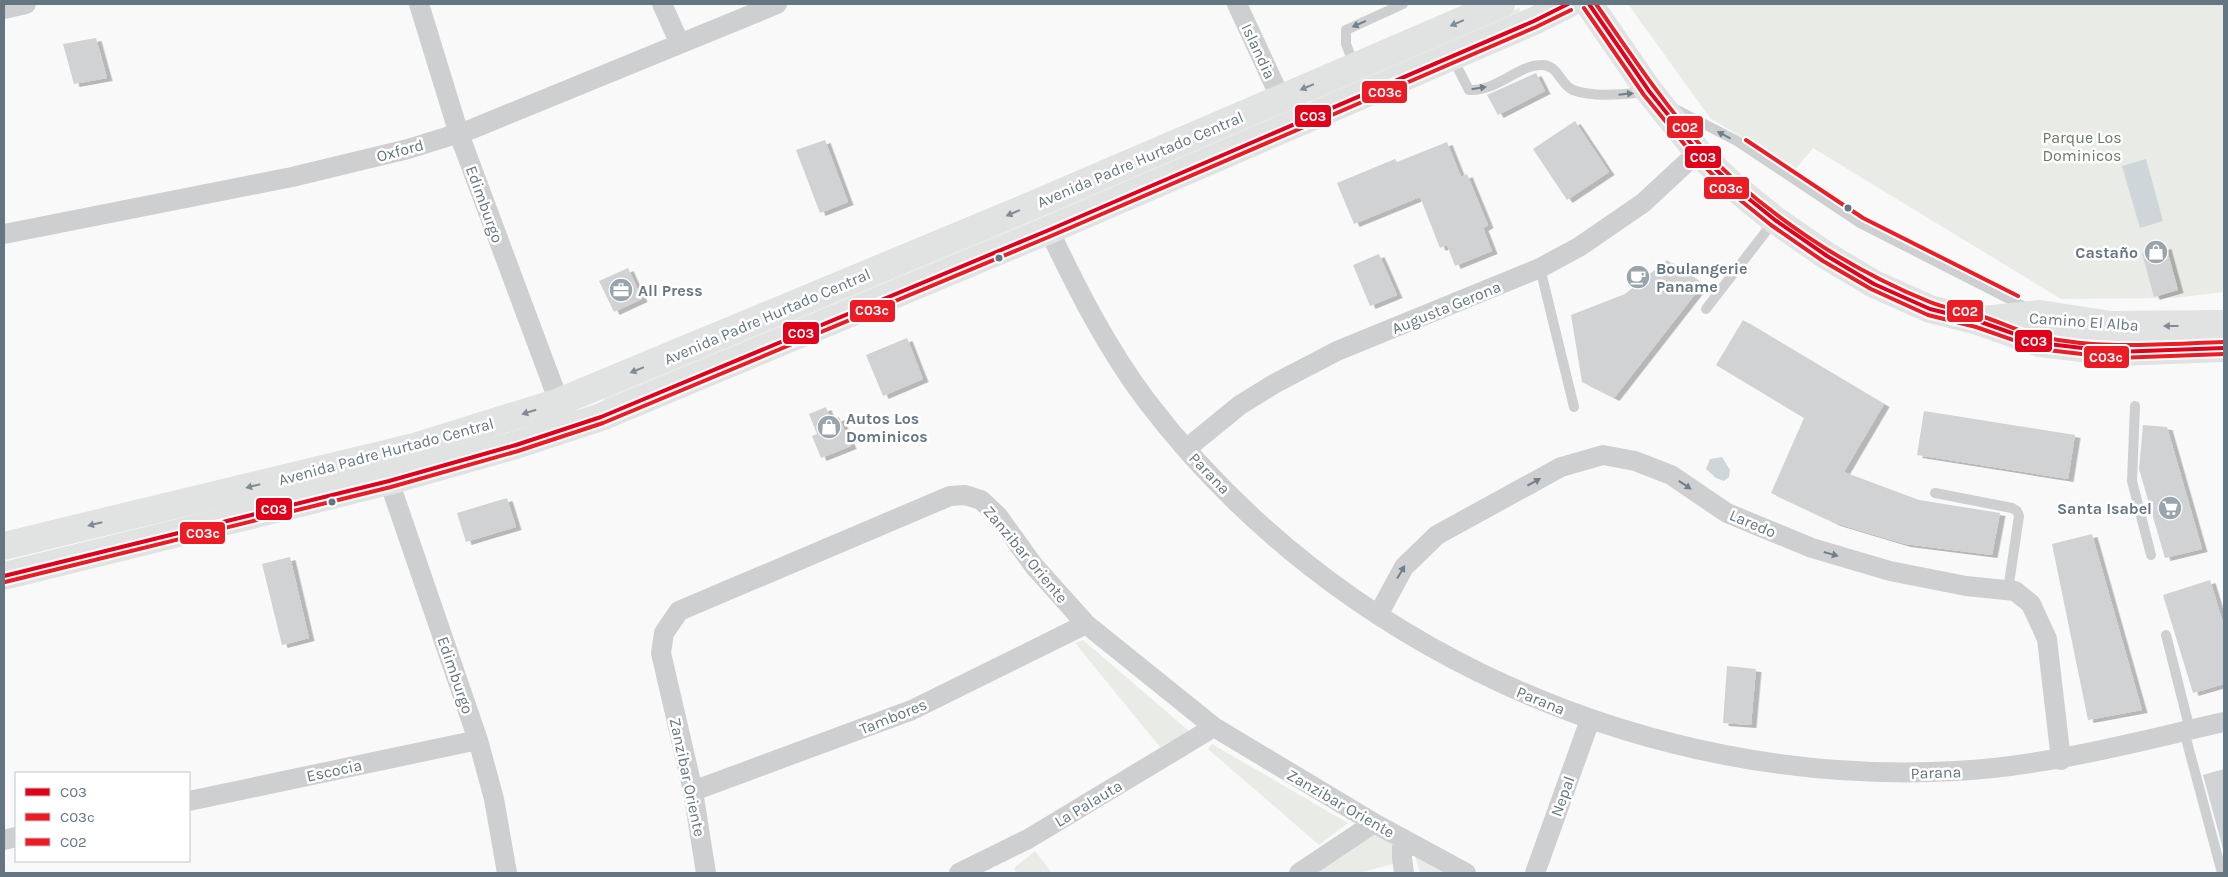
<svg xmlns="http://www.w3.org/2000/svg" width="2228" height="877" font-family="Karla,sans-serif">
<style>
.green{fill:#e8ebe6}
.water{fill:#ced6d9}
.building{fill:#d0d2d3;filter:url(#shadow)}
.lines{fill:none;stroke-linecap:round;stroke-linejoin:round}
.lane{stroke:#cecfd0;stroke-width:10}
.street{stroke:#cecfd0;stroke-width:20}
.primary{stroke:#e1e2e2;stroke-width:28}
.bus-1-casing{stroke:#fff;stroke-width:8}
.bus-2-casing{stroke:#fff;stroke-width:8}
.bus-3-casing{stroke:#fff;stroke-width:8}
.bus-1{stroke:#e2001a;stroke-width:4}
.bus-2{stroke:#ed1c24;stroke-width:4}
.bus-3{stroke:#ed1c24;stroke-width:4}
.oneway{fill:#7e8c96}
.oneway2{fill:#707f8b}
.bus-dot{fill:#657683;stroke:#fff;stroke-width:2}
.labels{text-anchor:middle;stroke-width:5;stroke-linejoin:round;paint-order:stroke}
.street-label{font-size:16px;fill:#657683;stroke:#fff}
.park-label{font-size:16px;fill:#687a64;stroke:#fff}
.poi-label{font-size:16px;font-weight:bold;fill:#657683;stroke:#fff;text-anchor:start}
.line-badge{stroke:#fff;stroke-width:2}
.badge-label{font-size:14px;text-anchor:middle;font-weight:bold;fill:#fff}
</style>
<defs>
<filter id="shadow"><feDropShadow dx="5.5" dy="3" stdDeviation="0" flood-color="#0004"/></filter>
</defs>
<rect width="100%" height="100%" fill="#f9f9f9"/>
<path class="green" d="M1628,4H2224V292L2174,298L2061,299L1813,148L1795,170L1710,118Z
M1519,8L1521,14L1312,103L1310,98Z
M1291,107L1293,112L604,402L603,397Z
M1083,640L1189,731L1160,747L1075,643Z
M1212,744L1348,823L1319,845L1208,749Z
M1378,832L1391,842L1396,863L1359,873H1312Z
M1035,851L1052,873H1016L1014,868Z
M1415,856L1448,873H1420Z"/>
<path class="water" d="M2146,159L2163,221L2140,228L2122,166Z
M1722,457L1730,470L1729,477L1724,481L1716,478L1706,469L1710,459Z"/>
<path class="building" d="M96,38L107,78L74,84L63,44Z
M1536,73L1545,91L1498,115L1487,95Z
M1575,121L1609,172L1567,200L1533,149Z
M825,140L848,202L820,213L796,150Z
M1447,142L1461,177L1467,174L1488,225L1483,228L1492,251L1455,266L1447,245L1440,248L1420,197L1354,224L1337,183L1395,159L1397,162Z
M2166,246L2178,290L2154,297L2142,253Z
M1379,254L1397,295L1370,306L1353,265Z
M1667,260L1703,284L1614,398L1582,382L1571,315L1625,294Z
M628,268L642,299L614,312L599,281Z
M1743,320L1884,404L1844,472L1919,500L2000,513L1992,555L1905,544L1835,523L1771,493L1804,418L1716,365Z
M907,338L923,379L883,396L866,355Z
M826,407L831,421L839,417L851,446L821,458L812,436L817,434L809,414Z
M1924,411L2075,435L2068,479L1917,455Z
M2143,425L2167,427L2202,549L2165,558L2139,469Z
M507,498L516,527L466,542L457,513Z
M2092,534L2142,710L2088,720L2052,544Z
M290,557L309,638L282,645L262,564Z
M2210,580L2224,626V684L2193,693L2163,595Z
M1727,666L1756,669L1751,725L1723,723Z
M2224,769V849H2223L2203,775Z"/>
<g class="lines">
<path class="lane" d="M1452,57L1469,90C1496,92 1518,65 1541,65C1558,64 1560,85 1573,90C1594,98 1625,94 1646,92
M1355,67L1346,44V30L1403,4
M1675,109L1737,141L1860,223L2027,308
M1540,268L1574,407
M1706,309L1774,221
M2135,406L2132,481L2151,555
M1935,493L2012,508L2017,511L2019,516L2008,590
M2166,635L2190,730
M2184,731L2222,873"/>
<path class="street" d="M419,4L459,134L559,402
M662,4L680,44
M1237,4L1281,99
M4,9L26,4
M1049,230C1077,289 1107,348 1146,400C1334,648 1647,788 1956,771C2048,766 2135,742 2224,722
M4,234L292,177L408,149L472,129L777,4
M1186,449L1240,405L1274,384L1337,351L1540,268L1579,247L1643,203L1698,152
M389,481L478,740L494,799L507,873
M1378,615L1404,567L1437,535L1561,467L1603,455L1635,461L1671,475L1727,513L1812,548L1890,571L1966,586L2015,591L2031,604L2047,639L2061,760
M693,791L912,710L1086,624
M189,801L478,740
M1402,838V858L1404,873
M4,840L16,837
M706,873L693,791L661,653L664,633L679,611L950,496L965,495L981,500L998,516L1034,566L1086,624L1214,727L1374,823L1466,873
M959,873L1028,839L1214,727
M1299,873L1374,823
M1535,873L1590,720"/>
<path class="primary" d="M1589,4L1649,91L1698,152L1733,186L1775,220L1827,256L1874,284L1930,309L1978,321L2040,343L2116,352L2224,348
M1984,320L2040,314L2111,325L2224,324
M4,546L414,447L559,402L1035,204L1501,4
M4,576L389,481L516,445L601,417L1049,230L1534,21L1568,4"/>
<g class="bus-1-casing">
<path id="bus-1" d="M1589,4L1649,91L1698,152L1733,186L1775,220L1827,256L1874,284L1930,309L1978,321L2040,343L2116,352L2224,348
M4,576L389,481L516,445L601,417L1049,230L1534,21L1568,4"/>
</g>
<g class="bus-2-casing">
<path id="bus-2" d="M1584,8L1644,95L1694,156L1729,191L1771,225L1823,261L1871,289L1928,315L1976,327L2039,349L2116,358L2224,354
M5,582L391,487L518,451L603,423L1051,236L1536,27L1571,10"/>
</g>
<g class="bus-3-casing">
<path id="bus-3" d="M1596,4C1630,53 1663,103 1702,147C1760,212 1850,270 1930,302C1946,309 1965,310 1981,316C2001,322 2021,333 2042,337C2102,350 2163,344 2224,342
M1746,140L1863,218L2018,296"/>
</g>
<use href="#bus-1" class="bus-1"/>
<use href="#bus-2" class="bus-2"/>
<use href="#bus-3" class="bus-3"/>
</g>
<defs><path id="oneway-solid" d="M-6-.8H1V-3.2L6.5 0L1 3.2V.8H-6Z" transform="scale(1.25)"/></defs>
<g class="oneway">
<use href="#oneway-solid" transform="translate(1457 23) rotate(157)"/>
<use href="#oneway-solid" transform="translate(1307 87) rotate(157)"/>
<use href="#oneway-solid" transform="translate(1013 213) rotate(157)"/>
<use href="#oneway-solid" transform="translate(2171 326) rotate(-180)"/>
<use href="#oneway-solid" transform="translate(637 370) rotate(158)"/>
<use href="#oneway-solid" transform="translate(529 412) rotate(162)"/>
<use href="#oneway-solid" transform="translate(253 486) rotate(166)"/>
<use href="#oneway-solid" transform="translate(95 524) rotate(166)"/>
</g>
<g class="oneway2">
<use href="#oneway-solid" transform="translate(1359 24) rotate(156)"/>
<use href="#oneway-solid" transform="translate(1479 88) rotate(-9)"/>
<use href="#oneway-solid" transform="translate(1626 94) rotate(-6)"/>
<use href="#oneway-solid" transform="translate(1724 135) rotate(-152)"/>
<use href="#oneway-solid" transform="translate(1534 482) rotate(-29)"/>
<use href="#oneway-solid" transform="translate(1685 485) rotate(34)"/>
<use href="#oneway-solid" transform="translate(1831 554) rotate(16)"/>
<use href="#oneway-solid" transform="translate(1401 572) rotate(-59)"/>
</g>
<defs>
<g id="shop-disc" transform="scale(1.25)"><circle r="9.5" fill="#99a4ac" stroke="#fff"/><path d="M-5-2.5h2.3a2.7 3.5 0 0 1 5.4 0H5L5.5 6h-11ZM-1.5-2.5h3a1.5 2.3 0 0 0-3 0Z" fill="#fff"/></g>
<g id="cafe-disc" transform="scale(1.25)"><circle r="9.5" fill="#99a4ac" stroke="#fff"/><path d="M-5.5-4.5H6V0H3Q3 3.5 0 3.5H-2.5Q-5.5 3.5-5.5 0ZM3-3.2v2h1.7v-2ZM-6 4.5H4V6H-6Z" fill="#fff"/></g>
<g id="office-disc" transform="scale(1.25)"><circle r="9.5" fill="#99a4ac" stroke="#fff"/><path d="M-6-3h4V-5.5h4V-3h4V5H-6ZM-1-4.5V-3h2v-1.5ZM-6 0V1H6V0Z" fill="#fff"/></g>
<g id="supermarket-disc" transform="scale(1.25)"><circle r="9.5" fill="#99a4ac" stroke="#fff"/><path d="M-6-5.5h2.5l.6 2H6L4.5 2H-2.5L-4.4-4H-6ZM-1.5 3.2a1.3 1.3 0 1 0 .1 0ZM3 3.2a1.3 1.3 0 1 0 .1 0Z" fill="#fff"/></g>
</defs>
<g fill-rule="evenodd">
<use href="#shop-disc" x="2156" y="252"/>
<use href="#cafe-disc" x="1638" y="277"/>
<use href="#office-disc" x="621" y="290"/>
<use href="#shop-disc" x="829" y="427"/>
<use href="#supermarket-disc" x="2170" y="508"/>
</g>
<g class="bus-dot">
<circle cx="1848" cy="208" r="4.5"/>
<circle cx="999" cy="258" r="4.5"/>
<circle cx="332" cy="502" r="4.5"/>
</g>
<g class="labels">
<g class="street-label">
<text transform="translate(1259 51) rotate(65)" y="6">Islandia</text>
<text transform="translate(400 150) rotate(-15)" y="6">Oxford</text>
<text transform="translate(1140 159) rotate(-23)" y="6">Avenida Padre Hurtado Central</text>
<text transform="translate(485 204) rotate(70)" y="6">Edimburgo</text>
<text transform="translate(1446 307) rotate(-22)" y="6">Augusta Gerona</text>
<text transform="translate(767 316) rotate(-23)" y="6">Avenida Padre Hurtado Central</text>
<text transform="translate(2084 321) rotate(4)" y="6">Camino El Alba</text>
<text transform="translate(386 451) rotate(-15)" y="6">Avenida Padre Hurtado Central</text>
<text transform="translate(1210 473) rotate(46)" y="6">Parana</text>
<text transform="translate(1753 523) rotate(23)" y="6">Laredo</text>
<text transform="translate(1026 554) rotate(50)" y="6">Zanzibar Oriente</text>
<text transform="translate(456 675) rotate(71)" y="6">Edimburgo</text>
<text transform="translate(1541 700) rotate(22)" y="6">Parana</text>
<text transform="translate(893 716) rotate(-22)" y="6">Tambores</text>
<text transform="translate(334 770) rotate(-12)" y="6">Escocia</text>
<text transform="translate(1936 772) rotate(-2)" y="6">Parana</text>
<text transform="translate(688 777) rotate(78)" y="6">Zanzibar Oriente</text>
<text transform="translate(1562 796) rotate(-70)" y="6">Nepal</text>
<text transform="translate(1088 803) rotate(-31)" y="6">La Palauta</text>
<text transform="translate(1341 803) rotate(30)" y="6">Zanzibar Oriente</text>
</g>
<g class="park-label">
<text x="2082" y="143">Parque Los<tspan x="2082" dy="18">Dominicos</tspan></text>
</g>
<g class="poi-label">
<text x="2138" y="258" text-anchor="end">Castaño</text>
<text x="1656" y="274">Boulangerie<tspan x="1656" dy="18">Paname</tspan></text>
<text x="638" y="296">All Press</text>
<text x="846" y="424">Autos Los<tspan x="846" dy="18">Dominicos</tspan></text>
<text x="2152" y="514" text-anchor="end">Santa Isabel</text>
</g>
</g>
<g class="line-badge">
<rect x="1361" y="80" width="47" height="24" rx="5" fill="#ed1c24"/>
<rect x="1294" y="104" width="38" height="24" rx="5" fill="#e2001a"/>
<rect x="1666" y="115" width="38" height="24" rx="5" fill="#ed1c24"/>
<rect x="1684" y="145" width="38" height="24" rx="5" fill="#e2001a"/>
<rect x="1703" y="176" width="47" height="24" rx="5" fill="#ed1c24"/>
<rect x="849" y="299" width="47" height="24" rx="5" fill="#ed1c24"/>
<rect x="1946" y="299" width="38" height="24" rx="5" fill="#ed1c24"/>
<rect x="782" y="321" width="38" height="24" rx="5" fill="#e2001a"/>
<rect x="2014" y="329" width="39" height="24" rx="5" fill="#e2001a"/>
<rect x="2083" y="345" width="47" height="24" rx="5" fill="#ed1c24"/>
<rect x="255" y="497" width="38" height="24" rx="5" fill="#e2001a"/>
<rect x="179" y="521" width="47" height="24" rx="5" fill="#ed1c24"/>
</g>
<g class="badge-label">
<text x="1385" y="97">C03c</text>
<text x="1313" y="121">C03</text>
<text x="1685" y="132">C02</text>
<text x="1703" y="162">C03</text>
<text x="1726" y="193">C03c</text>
<text x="872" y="315">C03c</text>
<text x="1965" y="316">C02</text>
<text x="801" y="338">C03</text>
<text x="2034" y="346">C03</text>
<text x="2106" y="362">C03c</text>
<text x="274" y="514">C03</text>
<text x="203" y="538">C03c</text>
</g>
<rect width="2228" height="877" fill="none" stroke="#657683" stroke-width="10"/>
<rect x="15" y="772" width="175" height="90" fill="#ffffff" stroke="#c1c8cd"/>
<rect x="25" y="788" width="25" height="8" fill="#e2001a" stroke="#c1c8cd"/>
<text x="60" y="797" font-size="15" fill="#657683">C03</text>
<rect x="25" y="813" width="25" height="8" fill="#ed1c24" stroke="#c1c8cd"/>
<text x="60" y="822" font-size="15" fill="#657683">C03c</text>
<rect x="25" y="838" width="25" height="8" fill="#ed1c24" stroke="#c1c8cd"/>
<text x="60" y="847" font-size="15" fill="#657683">C02</text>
</svg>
